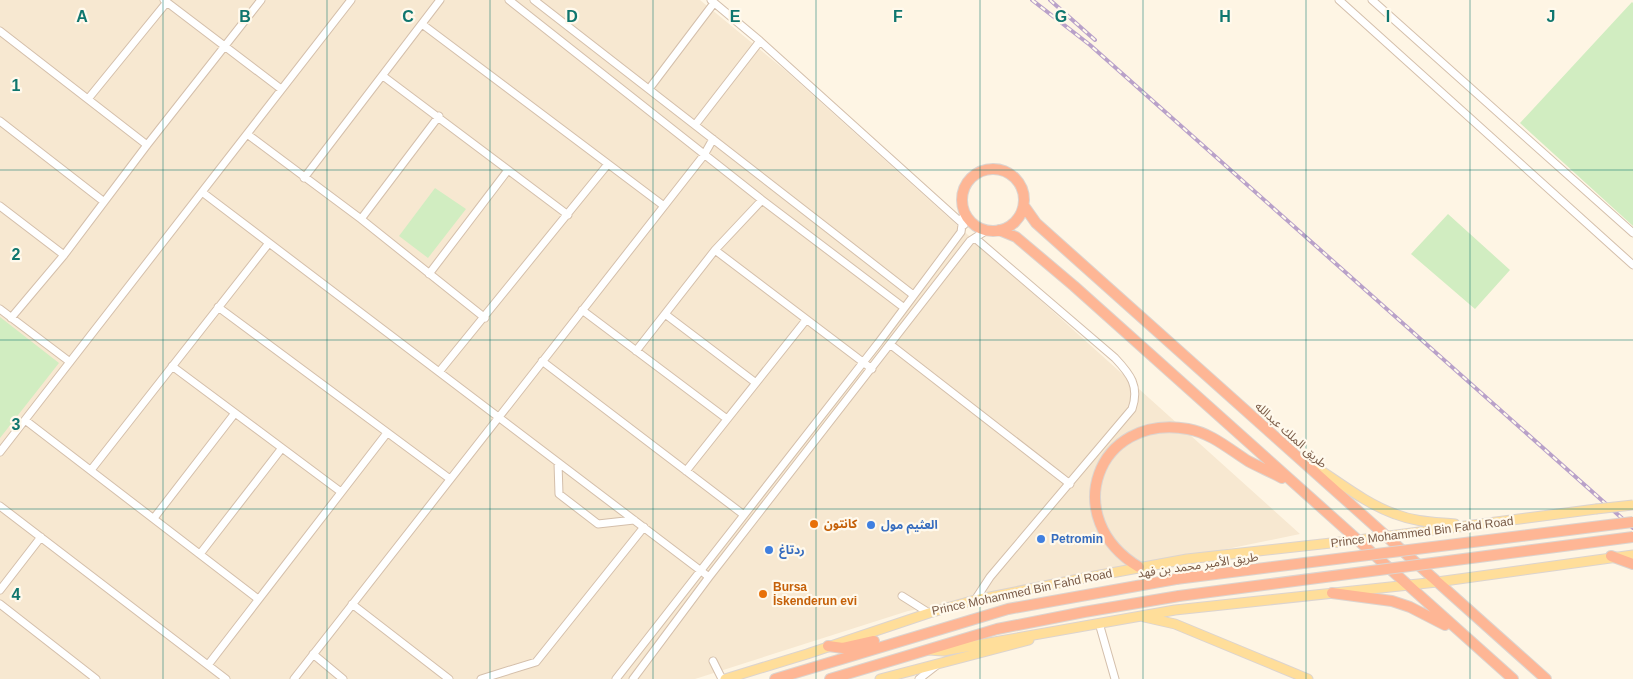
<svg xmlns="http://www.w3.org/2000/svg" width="1633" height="679" font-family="Arial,'Noto Sans Arabic',sans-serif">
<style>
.residential{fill:#f7e8d1}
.green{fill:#d1edc1}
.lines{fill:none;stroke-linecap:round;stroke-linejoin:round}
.minor-casing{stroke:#d4bfab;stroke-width:9}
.major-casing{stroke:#dcd4cf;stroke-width:11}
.highway-casing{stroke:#dcd4cf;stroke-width:12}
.minor{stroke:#fff;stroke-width:7}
.major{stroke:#ffde9a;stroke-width:9}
.highway{stroke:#feb695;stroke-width:10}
.rail-casing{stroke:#b9a1c9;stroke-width:4}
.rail{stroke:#fff9ec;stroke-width:2;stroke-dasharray:5.5;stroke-linecap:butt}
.major-bridge-casing{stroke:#dcd4cf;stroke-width:11;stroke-linecap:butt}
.highway-bridge-casing{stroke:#dcd4cf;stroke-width:12;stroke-linecap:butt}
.major-bridge{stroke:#ffde9a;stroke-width:9}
.highway-bridge{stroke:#feb695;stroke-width:10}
.grid{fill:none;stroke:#0f766e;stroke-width:1;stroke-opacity:0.55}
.food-dot{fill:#e8710a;stroke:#fff9ec;stroke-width:2}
.shop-dot{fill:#3f7fe0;stroke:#fff9ec;stroke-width:2}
.labels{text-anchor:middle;stroke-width:4.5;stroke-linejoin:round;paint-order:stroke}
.street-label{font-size:12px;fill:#7a5b47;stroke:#fff9ec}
.food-label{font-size:12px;font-weight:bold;fill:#c56008;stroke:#fff9ec;text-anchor:start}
.shop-label{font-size:12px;font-weight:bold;fill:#366cbe;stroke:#fff9ec;text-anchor:start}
.grid-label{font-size:16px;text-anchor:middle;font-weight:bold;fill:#0f766e;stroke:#fff9ec;stroke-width:4.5;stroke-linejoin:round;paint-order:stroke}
</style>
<rect width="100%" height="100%" fill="#fef5e4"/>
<path class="residential" d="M0,0H700L786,71L1300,534L1139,567L908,611L695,679H0Z"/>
<path class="green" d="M1632,2L1633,3V226L1520,123Z
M435,188L466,209L428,258L399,236Z
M1448,214L1510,270L1475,309L1411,254Z
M0,317L59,363L0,438Z"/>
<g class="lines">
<g class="minor-casing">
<path id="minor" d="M164,0L281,89
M509,0L762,200L903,307
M534,0L912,294
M711,0L760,41L964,225
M1339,0L1633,265
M1372,0L1633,233
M422,24L664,206
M0,31L147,145
M383,76L568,215
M649,89L714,3
M88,99L167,2
M0,121L103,201
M695,125L760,41
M247,134L361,219L485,318
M304,178L440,0
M202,192L709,577
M0,206L64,255
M361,219L439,116
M715,250L872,369
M429,274L508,170
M218,307L450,479
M0,309L70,362
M582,310L727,419
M665,314L756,383
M11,318L64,255L147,145L261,0
M891,345L1070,484
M636,351L715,250L762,200
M542,361L744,515
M172,366L341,492
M439,372L608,164
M25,420L258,599
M0,452L351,0
M558,463L559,494L598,524L634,520
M91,470L269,243
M686,471L806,320
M0,506L226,679
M154,518L235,413
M200,554L282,448
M0,590L41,537
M902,596L929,613
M975,600L990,577L1132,409C1140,386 1130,374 1115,358L975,238
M0,604L96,679
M352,604L449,679
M1099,623L1115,679
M313,654L343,679
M713,661L722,679
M208,665L387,433
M294,679L704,155L713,139
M481,679L536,662L644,527
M616,679L879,342L961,232L964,211
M633,679L709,577L970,241L987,230
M919,679L937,665"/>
</g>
<g class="major-casing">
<path id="major" d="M1309,463C1337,480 1364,503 1395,514C1415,522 1434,522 1455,524
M1144,617L1175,624L1308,679
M929,650L943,651L1175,610L1437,582L1633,555
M725,679L807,654L929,613L975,600L1084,578L1187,559L1358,540L1596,509
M880,679L1029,640"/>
</g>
<g class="highway-casing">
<path id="highway" d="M962 200a31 31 0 1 1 62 0a31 31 0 1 1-62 0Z
M1024,206L1036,223L1546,679
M999,230L1016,237L1074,286L1513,679
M1611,556L1633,564
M1139,567C1059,519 1096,413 1188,429C1211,433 1229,449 1248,461C1259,467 1271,472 1282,478
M1332,593L1392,601L1410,607L1445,625
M828,646L843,648L874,641
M775,679L1008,609L1176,579
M830,679L997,629L1084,612L1179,596"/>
</g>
<use href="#minor" class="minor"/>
<use href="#major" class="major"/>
<use href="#highway" class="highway"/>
<g class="rail-casing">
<path id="rail" d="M1032,0L1090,45L1633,528
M1050,0L1095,40"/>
</g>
<use href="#rail" class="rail"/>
<g class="major-bridge-casing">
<path id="major-bridge" d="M1596,509L1633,505"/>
</g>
<g class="highway-bridge-casing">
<path id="highway-bridge" d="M1176,579L1633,522
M1179,596L1633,537"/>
</g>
<use href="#major-bridge" class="major-bridge"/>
<use href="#highway-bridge" class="highway-bridge"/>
</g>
<path class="grid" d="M163,0V679M327,0V679M490,0V679M653,0V679M816,0V679M980,0V679M1143,0V679M1306,0V679M1470,0V679M0,170H1633M0,340H1633M0,509H1633"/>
<g class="food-dot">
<circle cx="814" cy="524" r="5"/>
<circle cx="763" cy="594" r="5"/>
</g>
<g class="shop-dot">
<circle cx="871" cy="525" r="5"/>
<circle cx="1041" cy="539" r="5"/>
<circle cx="769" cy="550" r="5"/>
</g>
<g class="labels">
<g class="street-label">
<text transform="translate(1291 435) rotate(42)" y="4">طريق الملك عبدالله</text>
<text transform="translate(1422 532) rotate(-7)" y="4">Prince Mohammed Bin Fahd Road</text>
<text transform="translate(1198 565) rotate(-8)" y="4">طريق الأمير محمد بن فهد</text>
<text transform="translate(1022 592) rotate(-12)" y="4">Prince Mohammed Bin Fahd Road</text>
</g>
<g class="food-label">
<text x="824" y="528">كانتون</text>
<text x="773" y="591">Bursa<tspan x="773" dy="14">İskenderun evi</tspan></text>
</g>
<g class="shop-label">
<text x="881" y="529">العثيم مول</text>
<text x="1051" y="543">Petromin</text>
<text x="779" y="554">ردتاغ</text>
</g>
</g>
<g class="grid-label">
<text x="82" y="22">A</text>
<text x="245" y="22">B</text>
<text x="408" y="22">C</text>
<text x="572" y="22">D</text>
<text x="735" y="22">E</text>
<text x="898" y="22">F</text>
<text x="1061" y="22">G</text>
<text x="1225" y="22">H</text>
<text x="1388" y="22">I</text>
<text x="1551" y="22">J</text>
<text x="16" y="91">1</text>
<text x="16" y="260">2</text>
<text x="16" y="430">3</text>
<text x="16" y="600">4</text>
</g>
</svg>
